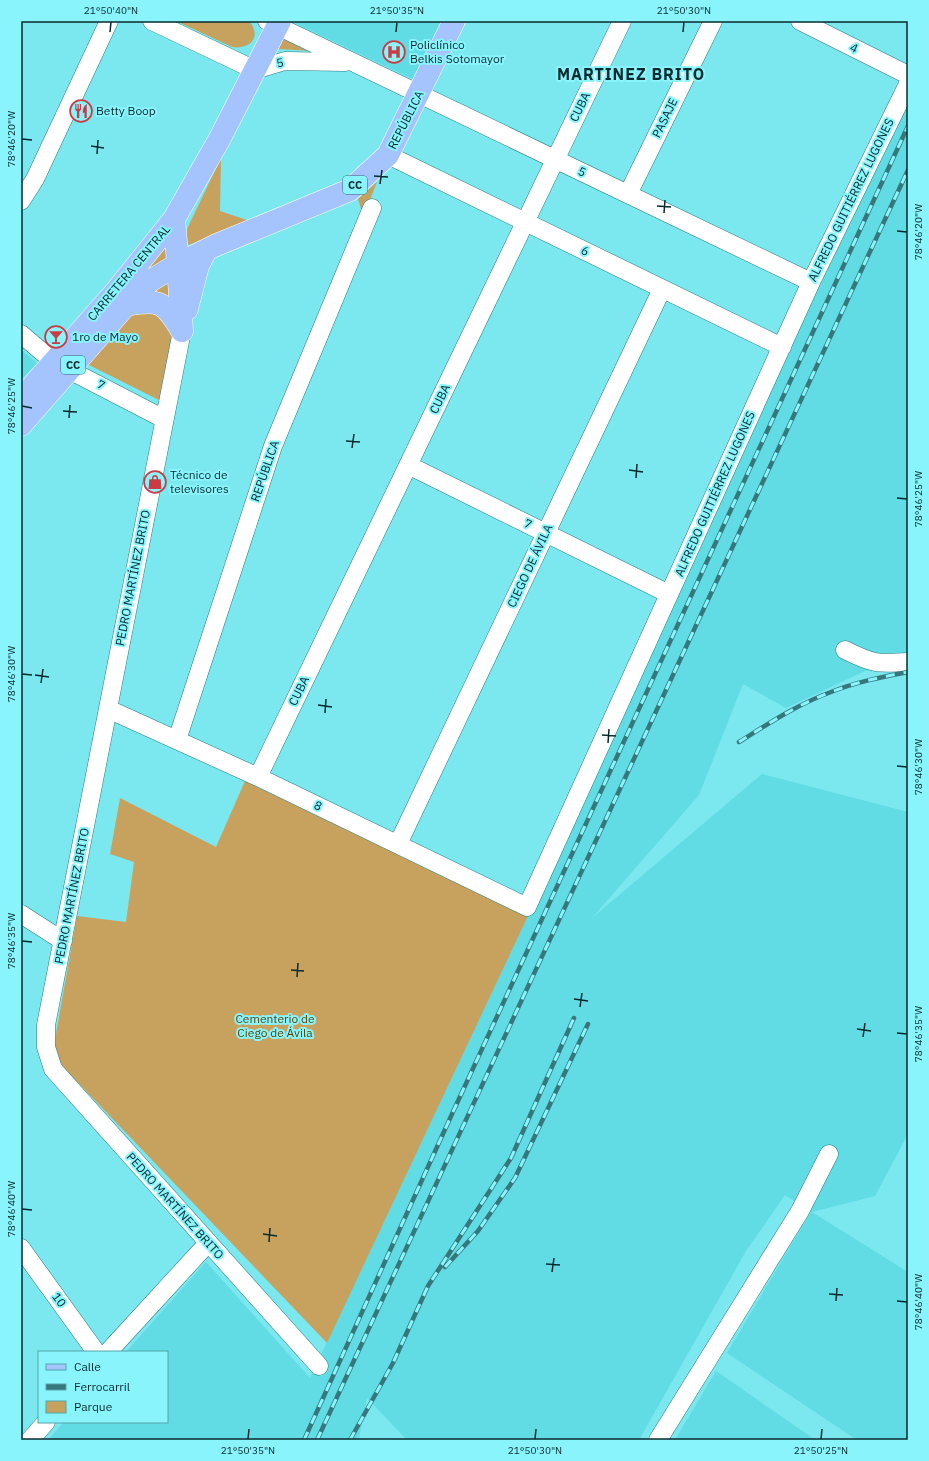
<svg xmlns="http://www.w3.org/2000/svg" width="929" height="1461" font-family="'IBM Plex Sans',sans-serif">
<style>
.built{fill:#61dbe4}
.green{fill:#c6a25e}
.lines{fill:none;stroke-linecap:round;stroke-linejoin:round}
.minor-casing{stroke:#267d83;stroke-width:19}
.major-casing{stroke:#fff;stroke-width:23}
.minor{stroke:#fff;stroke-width:18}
.major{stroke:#a5c4fe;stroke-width:22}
.rail-casing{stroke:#36777c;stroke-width:4.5}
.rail{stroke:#89f4fc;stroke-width:3;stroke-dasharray:9;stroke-linecap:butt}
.ticks{fill:none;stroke:#072b2e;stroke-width:1.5}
.labels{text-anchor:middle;stroke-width:4;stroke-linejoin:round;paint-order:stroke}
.shield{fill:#89f4fc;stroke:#2e676c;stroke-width:1}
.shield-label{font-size:11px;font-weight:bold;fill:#072b2e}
.poi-label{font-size:12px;fill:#072b2e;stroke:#89f4fc;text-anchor:start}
.street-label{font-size:12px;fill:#072b2e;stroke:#89f4fc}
.park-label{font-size:12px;fill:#5d4204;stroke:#89f4fc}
.district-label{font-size:16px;font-weight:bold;letter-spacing:1px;fill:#072b2e;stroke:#89f4fc}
.neatline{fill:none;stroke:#072b2e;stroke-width:1.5}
.ticks-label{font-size:10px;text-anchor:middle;fill:#072b2e}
</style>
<rect width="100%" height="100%" fill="#7be7ef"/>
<path class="built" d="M296,21H445L417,81L295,23Z
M908,102V651L786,708L743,684L699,795L592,918L762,774L908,812V1134L875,1196L812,1212L908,1272V1440H857L727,1353L811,1212L785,1195L746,1251L639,1440H407L367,1398L359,1438L361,1440H48L64,1422H167V1352H126L206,1262L310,1378L528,916L827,270Z
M21,350L37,363L21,380Z
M716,1371L814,1439L816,1440H675Z"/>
<path class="green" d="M176,21H249C262,36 251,50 232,47Z
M284,39L313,51L278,49L277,47L279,40Z
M221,158L220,211L250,221L186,246L185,236L187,229Z
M377,182L368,205L362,212L358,199Z
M168,244L169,257L125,292Z
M168,277L173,303L152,294Z
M151,307L170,324L172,341L162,396L159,400L83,362L130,314Z
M245,781L528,916L327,1343L63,1067L55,1050L56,1034L77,916L126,922L134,862L110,854L120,798L216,847Z"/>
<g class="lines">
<g class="minor-casing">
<path id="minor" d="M152,21L255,70L285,61L345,62
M267,21L811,282
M800,21L908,75
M388,155L782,347
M628,194L713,21
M21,201L35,179L109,21
M182,331L46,1025V1047L53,1069L319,1366
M21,334L54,362L164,419
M408,465L669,594
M845,650C873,664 877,664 908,662
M108,709L258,777L527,907L811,282L908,84
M177,740L273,446L372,208
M258,777L622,21
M398,844L662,289
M21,914L63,941
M21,1248L96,1352
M108,1352L208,1243
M30,1440L46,1422
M658,1440L800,1211L829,1154"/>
</g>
<g class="major-casing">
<path id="major" d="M174,219L178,264L182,331
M126,305C160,299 164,301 182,331
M187,309L198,266L205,252
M21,399L117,290L174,219L219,140L280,21
M21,425L126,305L150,281L178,264L214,246L350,190L388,155L454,21"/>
</g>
<use href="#minor" class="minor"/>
<use href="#major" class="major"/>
<g class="rail-casing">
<path id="rail" d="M739,742C768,724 798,704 831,692C856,682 882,677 908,672
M445,1267L478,1231L515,1178L588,1024
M304,1440L452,1114L908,126
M317,1440L908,170
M350,1440L393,1363L428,1286L511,1158L574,1018"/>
</g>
<use href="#rail" class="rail"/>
</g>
<path class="ticks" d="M110,32L111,22M396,32L397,22M683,32L684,22M22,139L32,140M91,146L104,148M97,154L98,140M374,176L388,177M380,184L382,170M657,206L671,207M664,213L665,200M897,231L907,232M22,406L32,408M63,411L77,412M69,418L70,405M346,441L360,442M352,448L354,434M629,470L643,472M636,478L637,464M897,498L907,499M22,674L32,675M35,675L49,677M41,683L43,669M318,705L332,707M325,713L326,699M602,735L616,736M608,743L609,729M897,766L907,767M22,941L32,942M291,970L304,971M297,977L298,963M574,999L588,1001M580,1007L582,993M857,1029L871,1031M897,1033L907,1034M863,1037L865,1023M22,1209L32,1210M263,1234L277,1236M269,1242L270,1228M546,1264L560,1265M552,1272L554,1258M829,1294L843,1295M836,1301L837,1288M897,1301L907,1302M248,1439L249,1429M535,1439L536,1429M821,1439L822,1429"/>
<defs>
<g id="hospital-ring" transform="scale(1.15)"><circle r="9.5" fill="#89f4fc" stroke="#cb3b44" stroke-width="1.5"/><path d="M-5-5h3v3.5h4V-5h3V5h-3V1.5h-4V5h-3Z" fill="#cb3b44"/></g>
<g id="restaurant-ring" transform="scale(1.15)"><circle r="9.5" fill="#89f4fc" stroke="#cb3b44" stroke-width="1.5"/><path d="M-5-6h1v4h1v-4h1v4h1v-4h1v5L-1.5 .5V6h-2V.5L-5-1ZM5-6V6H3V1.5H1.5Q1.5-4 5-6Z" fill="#cb3b44"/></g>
<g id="bar-ring" transform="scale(1.15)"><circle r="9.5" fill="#89f4fc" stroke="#cb3b44" stroke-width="1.5"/><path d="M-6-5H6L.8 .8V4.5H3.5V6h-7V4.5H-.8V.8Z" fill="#cb3b44"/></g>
<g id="shop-ring" transform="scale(1.15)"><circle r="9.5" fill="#89f4fc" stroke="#cb3b44" stroke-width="1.5"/><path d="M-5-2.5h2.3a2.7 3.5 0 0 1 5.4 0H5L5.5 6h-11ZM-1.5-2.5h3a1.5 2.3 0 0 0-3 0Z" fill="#cb3b44"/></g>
</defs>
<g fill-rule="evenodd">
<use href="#hospital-ring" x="394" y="52"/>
<use href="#restaurant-ring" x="81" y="111"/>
<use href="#bar-ring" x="56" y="337"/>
<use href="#shop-ring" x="155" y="482"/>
</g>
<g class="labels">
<g class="shield">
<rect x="343" y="176" width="24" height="18" rx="3"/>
<rect x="61" y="356" width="24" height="18" rx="3"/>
</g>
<g class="shield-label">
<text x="355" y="189">CC</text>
<text x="73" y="369">CC</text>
</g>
<g class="poi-label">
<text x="410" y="49">Policlínico<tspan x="410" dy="14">Belkis Sotomayor</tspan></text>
<text x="96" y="115">Betty Boop</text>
<text x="72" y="341">1ro de Mayo</text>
<text x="170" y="479">Técnico de<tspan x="170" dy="14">televisores</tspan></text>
</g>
<g class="street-label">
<text transform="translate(854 48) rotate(26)" y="4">4</text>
<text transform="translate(280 63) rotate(-11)" y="4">5</text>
<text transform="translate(580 107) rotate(-64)" y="4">CUBA</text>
<text transform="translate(665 118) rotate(-64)" y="4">PASAJE</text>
<text transform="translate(406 120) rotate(-63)" y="4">REPÚBLICA</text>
<text transform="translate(582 172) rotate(25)" y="4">5</text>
<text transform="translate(851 200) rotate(-64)" y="4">ALFREDO GUITIÉRREZ LUGONES</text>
<text transform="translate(585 251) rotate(27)" y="4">6</text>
<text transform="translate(129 273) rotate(-50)" y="4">CARRETERA CENTRAL</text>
<text transform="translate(101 385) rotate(28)" y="4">7</text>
<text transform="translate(440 399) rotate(-64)" y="4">CUBA</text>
<text transform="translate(265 471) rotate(-71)" y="4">REPÚBLICA</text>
<text transform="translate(715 494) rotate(-66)" y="4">ALFREDO GUITIÉRREZ LUGONES</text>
<text transform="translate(528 524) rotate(26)" y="4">7</text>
<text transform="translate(530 566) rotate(-65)" y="4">CIEGO DE ÁVILA</text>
<text transform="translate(133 578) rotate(-79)" y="4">PEDRO MARTÍNEZ BRITO</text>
<text transform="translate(299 691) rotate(-64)" y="4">CUBA</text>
<text transform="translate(318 806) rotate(25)" y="4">8</text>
<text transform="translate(72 896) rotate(-79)" y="4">PEDRO MARTÍNEZ BRITO</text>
<text transform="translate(175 1206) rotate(48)" y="4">PEDRO MARTÍNEZ BRITO</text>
<text transform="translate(59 1300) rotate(54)" y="4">10</text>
</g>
<g class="park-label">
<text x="275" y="1023">Cementerio de<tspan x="275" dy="14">Ciego de Ávila</tspan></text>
</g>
<g class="district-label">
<text x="631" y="80">MARTINEZ BRITO</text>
</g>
</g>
<rect width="929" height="1461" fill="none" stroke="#89f4fc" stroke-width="44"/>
<rect x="38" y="1351" width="130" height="72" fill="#89f4fc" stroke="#55a4aa"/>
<rect x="46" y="1364" width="20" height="6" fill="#a5c4fe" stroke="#55a4aa"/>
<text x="74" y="1371" font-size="12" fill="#072b2e">Calle</text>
<rect x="46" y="1384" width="20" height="6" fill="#36777c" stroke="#55a4aa"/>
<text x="74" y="1391" font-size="12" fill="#072b2e">Ferrocarril</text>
<rect x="46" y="1401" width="20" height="12" fill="#c6a25e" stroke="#55a4aa"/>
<text x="74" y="1411" font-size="12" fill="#072b2e">Parque</text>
<rect x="22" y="22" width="885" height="1417" class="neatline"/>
<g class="ticks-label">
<text x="111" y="14">21°50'40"N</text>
<text x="397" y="14">21°50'35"N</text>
<text x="684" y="14">21°50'30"N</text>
<text transform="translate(11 139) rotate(-90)" y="4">78°46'20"W</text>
<text transform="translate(918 232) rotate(-90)" y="4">78°46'20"W</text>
<text transform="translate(11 406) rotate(-90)" y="4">78°46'25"W</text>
<text transform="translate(918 499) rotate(-90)" y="4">78°46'25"W</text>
<text transform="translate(11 674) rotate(-90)" y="4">78°46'30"W</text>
<text transform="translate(918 767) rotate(-90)" y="4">78°46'30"W</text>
<text transform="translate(11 941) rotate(-90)" y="4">78°46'35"W</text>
<text transform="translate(918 1034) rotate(-90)" y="4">78°46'35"W</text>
<text transform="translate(11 1209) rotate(-90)" y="4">78°46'40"W</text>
<text transform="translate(918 1302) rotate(-90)" y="4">78°46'40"W</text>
<text x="248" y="1454">21°50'35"N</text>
<text x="535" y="1454">21°50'30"N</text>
<text x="821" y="1454">21°50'25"N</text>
</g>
</svg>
